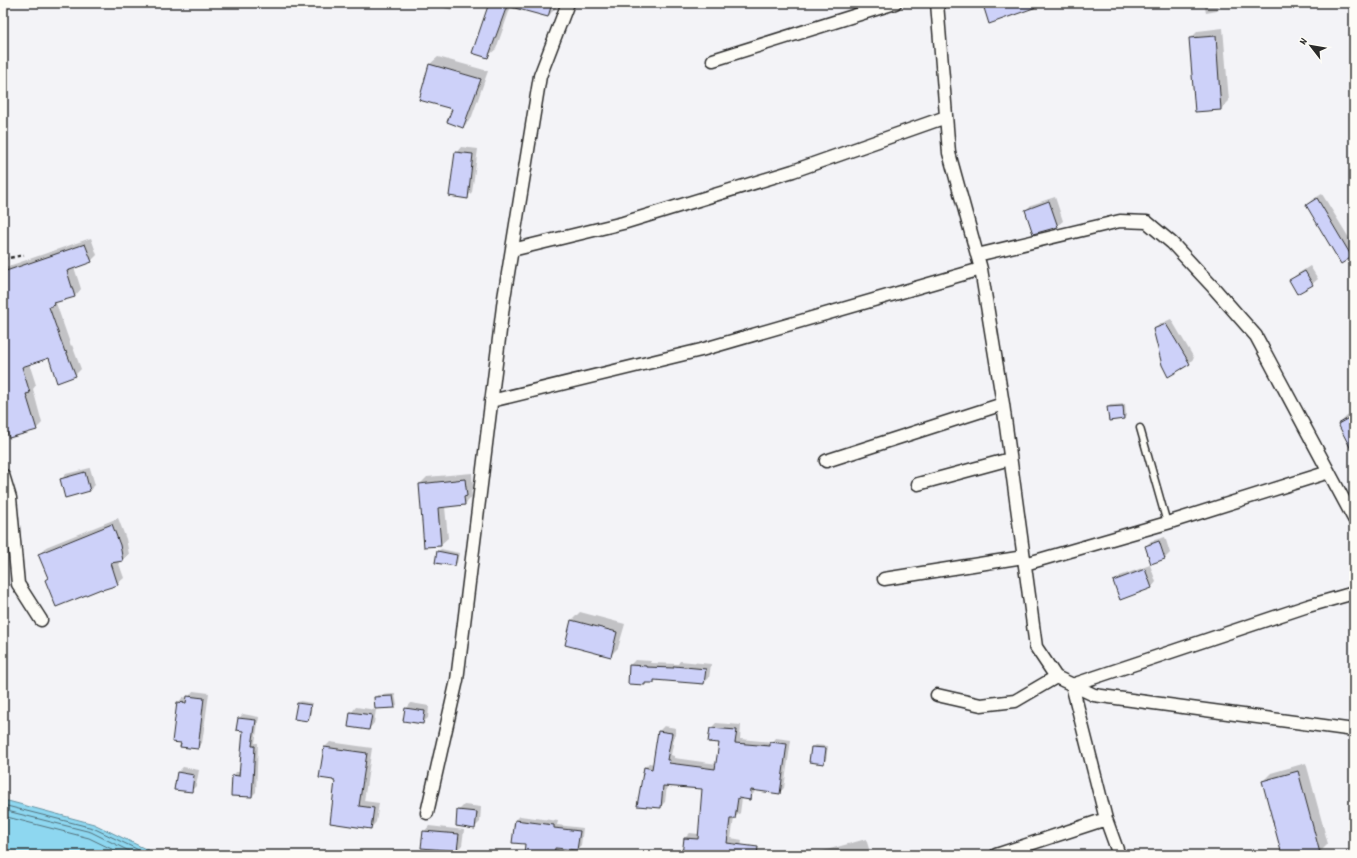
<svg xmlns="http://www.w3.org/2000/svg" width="1357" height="858" font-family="Dekko,sans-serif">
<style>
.water{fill:#8ed7f0;stroke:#6692a1}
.shadow{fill:#0003}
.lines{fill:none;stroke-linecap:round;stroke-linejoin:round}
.shore{stroke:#53707a;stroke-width:1}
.building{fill:#cdd1f9;stroke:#2b2b2b}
.service-casing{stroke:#2b2b2b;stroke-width:9}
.minor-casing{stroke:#2b2b2b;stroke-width:15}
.path{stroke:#2b2b2b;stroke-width:2.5;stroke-dasharray:4 3;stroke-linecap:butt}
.service{stroke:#fdfcf7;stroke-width:6}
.minor{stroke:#fdfcf7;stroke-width:12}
</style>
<rect width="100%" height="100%" fill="#f3f3f7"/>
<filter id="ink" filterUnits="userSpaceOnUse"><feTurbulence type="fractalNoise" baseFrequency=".025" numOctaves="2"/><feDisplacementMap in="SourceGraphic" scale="8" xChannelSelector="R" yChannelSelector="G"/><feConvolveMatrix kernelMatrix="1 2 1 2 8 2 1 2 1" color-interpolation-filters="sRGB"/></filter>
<g filter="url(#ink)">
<path class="water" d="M3,801H8L94,824L158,855H3Z"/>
<path class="shadow" d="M426,3H458L452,10Z
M490,3H557L556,8L548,16L511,6L496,49L488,56Z
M990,3H1029L985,8Z
M1204,3H1218L1219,9L1217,11L1206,13Z
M1223,28L1229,101L1221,109L1196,111L1190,39L1198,31Z
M438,57L488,71L471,119L463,127L430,64Z
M461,147L478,149L472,192L467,197L456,153Z
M1322,194L1354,246V254L1341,263L1307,205L1312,200Z
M1055,197L1063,221L1057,226L1026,210L1031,205Z
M91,238L97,255L91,261L74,267L81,289L75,296L58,300L56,303L71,346L72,345L81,369L75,375L50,357L29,363L36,385L33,389L42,423L36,429L3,414V268Z
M1310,266L1318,279L1312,284L1298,293L1290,281L1296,275Z
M1171,319L1194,358L1189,363L1154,329L1160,324Z
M1125,404L1126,416L1124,418L1108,408L1110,405Z
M1354,412V453L1339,424L1347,416Z
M90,468L95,485L90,490L61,480L66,474Z
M472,473L473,488L471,491L472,497L464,505L445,507L448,538L440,545L420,484L427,477Z
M118,518L126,539L129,554L123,560L118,561L124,578L117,584L102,588L46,580L49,577L40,554L46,547Z
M1165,537L1170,553L1165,558L1152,563L1146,546L1151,541Z
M441,549L459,553L457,563L455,565L438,551Z
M1150,565L1156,582L1151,588L1115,581L1120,576Z
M580,612L625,624L618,648L610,656L566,645L572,620Z
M635,660L651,661L650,663L678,664L680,661L711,664L709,678L704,683L656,679L654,682H647L644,684L630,665Z
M193,691L209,693L202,743L197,748L182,742L178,703L183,697L188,698Z
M395,694L397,705L394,707L375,697L378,695Z
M300,701L312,703L310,718L307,720L298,703Z
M411,703L429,706L428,718L422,723L406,709Z
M356,707L376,710L374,723L369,729L351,713Z
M243,714L259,717L255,743H258L256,792L252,796L233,776L236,772H240L244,730L237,729L239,718Z
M716,723L741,725L740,739L773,742L776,738L791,740L784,788L779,793L755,790L754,793L749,798H742L740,813L734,818L731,838L742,840L740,855H683L685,838L690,833L699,834L703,788L667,785L665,802L660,807L644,768L649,763L654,764L659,731L664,726L676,728L671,755L674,756V758L717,764L720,742L711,728Z
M330,742L372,748L364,801L379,803L376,822L371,828L336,781L334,779L320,777L325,747Z
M815,745L828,746L826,760L824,763L812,747Z
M1306,763L1328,844L1320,852L1309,855H1283L1263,781L1271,773Z
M183,767L199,770L196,786L191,791L178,772Z
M1354,803V814L1352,805Z
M464,805L481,807L480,822L475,827L458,811Z
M520,816L558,821L557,825L583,828L581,845L577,849L559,847L557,855H525L526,843L516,820Z
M429,826L464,830L462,845L457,850L424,832Z
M866,839L871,855H811L812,854Z
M645,850L668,854V855H640Z"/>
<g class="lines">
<path class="shore" d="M3,805L93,828L149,855
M3,810L91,832L137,855
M3,816L89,838L124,855"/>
</g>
<path class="building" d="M489,3H508L488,58L472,53Z
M511,3H552L548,17L511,7Z
M998,3H1042V5L989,24L984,8Z
M1216,36L1221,110L1195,112L1189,38Z
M429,64L481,79L463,128L447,122L452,109L419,100Z
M455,152L473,154L468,199L449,196Z
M1317,198L1352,257L1341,264L1306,205Z
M1049,201L1058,227L1033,234L1025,210Z
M85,244L92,262L67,271L75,297L54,303L55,305L49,307L65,352L66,351L76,376L57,383L49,358L22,367L30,393L26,394L37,430L9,438L3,417V272Z
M1305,271L1313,285L1297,294L1289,280Z
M1166,324L1190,364L1168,377L1162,365L1153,329Z
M1123,406L1124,419L1109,421L1107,407Z
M1354,415V455L1338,424Z
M85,472L90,491L65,498L60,479Z
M465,479L467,496L464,497L465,505L438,508L441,546L424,547L419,484Z
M112,524L120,545L123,561L111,563L118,585L102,590L101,589L56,607L45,580L48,578L38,554Z
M1159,541L1165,559L1151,564L1145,546Z
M437,551L457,555L455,566L435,563Z
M1145,569L1152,588L1120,600L1113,581Z
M571,620L617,632L611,657L565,645Z
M629,665L646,666V667L674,668V666L706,669L704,684L654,680V683H645V685L628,684Z
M187,696L204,698L198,749L180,747L181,743L172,742L177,702L186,703Z
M393,696L395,708L375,709L374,697Z
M297,703L311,705L308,721L294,719Z
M405,708L425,711L423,724L403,721Z
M350,712L372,715L369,730L348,727Z
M238,718L256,720L252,746H255L252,797L231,796L232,775L239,776L243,731L236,730Z
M710,728L737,730L735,743L770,746V742L787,744L780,794L751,790L750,800L738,798L735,819H730L727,843L758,847L757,855H682L684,838L698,839L702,789L663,786L661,808L637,806L644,767L652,769L658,731L672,733L667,760H670L669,763L715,769L719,743L708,742Z
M324,747L367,753L359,806L374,808L371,829L330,823L335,781H333V780L319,778Z
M811,747L826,748L824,764L809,762Z
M1298,771L1320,853L1312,855H1282L1262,781Z
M177,772L194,775L192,792L174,790Z
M457,810L477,812L475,829L456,826Z
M515,820L554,825V828L580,831L577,850L555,848L554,855H524L525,844L512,843Z
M423,831L459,834L457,851L421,848Z"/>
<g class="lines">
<g class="service-casing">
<path id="service" d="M1140,428L1167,523"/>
</g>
<g class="minor-casing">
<path id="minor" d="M937,3L949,153L981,269L1003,404L1036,647L1056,677L1094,695L1354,730
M713,60L895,3
M512,250L623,223L793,171L946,117
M977,255L1120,221L1147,222L1172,243L1213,287L1256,336L1354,519
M491,401L701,350L981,269
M826,461L1003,404
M3,475L10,498L18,584L41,620
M918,484L1010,459
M1025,564L1167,523L1329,472
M884,579L1024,557
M937,695L981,705L1015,701L1056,677
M427,813L457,680L504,298L540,76L568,3
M996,855L1106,819
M1119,855L1106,819L1072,685L1308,606L1354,593"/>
</g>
<path class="path" d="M3,259L24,255"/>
<use href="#service" class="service"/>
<use href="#minor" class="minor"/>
</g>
</g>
<rect width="1357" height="858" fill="none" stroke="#fdfcf7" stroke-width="16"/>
<rect x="8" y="8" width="1341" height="842" fill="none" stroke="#2b2b2b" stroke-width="1.5" filter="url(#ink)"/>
<g transform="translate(1311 46) rotate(301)" stroke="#fdfcf7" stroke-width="3" paint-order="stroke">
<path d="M0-3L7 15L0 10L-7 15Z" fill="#2b2b2b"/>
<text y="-6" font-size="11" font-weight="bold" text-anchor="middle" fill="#2b2b2b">N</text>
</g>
</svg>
